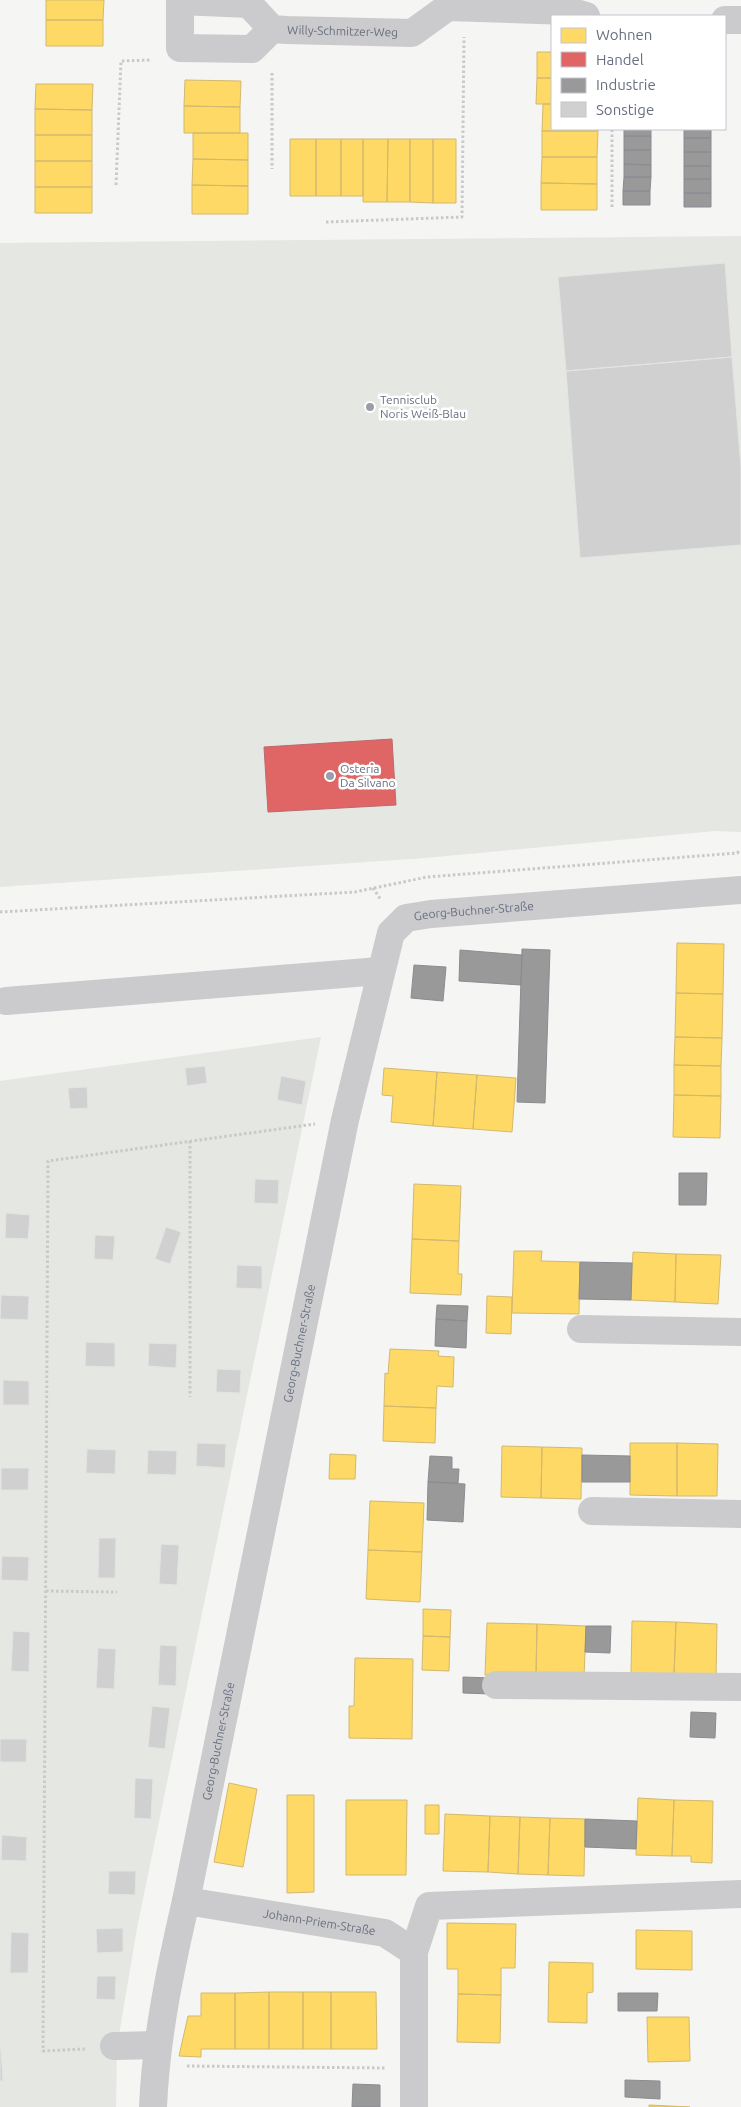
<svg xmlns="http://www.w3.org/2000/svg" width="741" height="2107" font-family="Ubuntu,sans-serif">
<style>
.green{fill:#e4e7e2}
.homes{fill:#ffd966;stroke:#d2b96e}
.shops{fill:#e06666;stroke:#bc696e}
.industry{fill:#999;stroke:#8a8c92}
.building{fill:#d0d0d1;stroke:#e4e4e4}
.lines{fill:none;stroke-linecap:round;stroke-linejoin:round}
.path{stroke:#c9c9ca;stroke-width:3;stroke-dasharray:2.5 2.5;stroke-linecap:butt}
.minor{stroke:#cbcbcd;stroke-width:28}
.poi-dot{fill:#999ea9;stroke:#fff;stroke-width:2}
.labels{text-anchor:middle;stroke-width:5;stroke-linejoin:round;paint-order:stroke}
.street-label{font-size:12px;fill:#686f81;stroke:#fff}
.poi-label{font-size:12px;fill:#686f81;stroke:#fff;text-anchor:start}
</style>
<rect width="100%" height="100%" fill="#f5f5f4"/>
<path class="green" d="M741,236V832L715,831L425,858L0,887V243Z
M321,1037L137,1928L117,2047L116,2107H0V1081Z"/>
<path class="homes" d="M46,0H104L103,20H46Z
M46,20H103V46H46Z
M537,52H552V78H537Z
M537,78H552V104H536Z
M185,80L241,81L240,107L184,106Z
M36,84H93L92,110L35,109Z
M543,104H552V129H598V131H542Z
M184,106L240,107V133H184Z
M35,109L92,110V135H35Z
M542,131H598L597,157H542Z
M193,133H248V160L193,159Z
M35,135H92V161H35Z
M290,139H316V196H290Z
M316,139H341V196H316Z
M341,139H363V196H341Z
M363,139H388L387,202H363Z
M388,139H410V202H387Z
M410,139H433V203L410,202Z
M433,139H456V203H433Z
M542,157H597V184L541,183Z
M193,159L248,160V186L192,185Z
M35,161H92V187H35Z
M541,183L597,184V210H541Z
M192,185L248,186V214H192Z
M35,187H92V213H35Z
M677,943L724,944L723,994L676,993Z
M676,993L723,994L722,1038L675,1037Z
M675,1037L722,1038L721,1066L674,1065Z
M674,1065L721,1066V1096L674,1095Z
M384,1068L437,1072L433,1126L391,1122L393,1096L382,1095Z
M437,1072L477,1075L473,1129L433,1126Z
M477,1075L516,1078L512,1132L473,1129Z
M674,1095L721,1096L720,1138L673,1137Z
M414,1184L461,1186L459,1241L412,1239Z
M412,1239L459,1241L458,1274H462L461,1295L410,1293Z
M514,1251H542L541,1261L580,1262L579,1314L512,1313Z
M633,1252L676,1254L675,1302L631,1300Z
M676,1254L721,1255L718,1304L675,1302Z
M487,1296L512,1297L511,1334L486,1333Z
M390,1349L439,1351L438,1356L454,1357L453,1387L437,1386L436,1408L384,1406L385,1373L388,1374Z
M384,1406L436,1408L435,1443L383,1441Z
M630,1443H677V1496L630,1495Z
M677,1443L718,1444L717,1496H677Z
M502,1446L542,1447L541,1498L501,1497Z
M542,1447L582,1448L581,1499L541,1498Z
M330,1454L356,1455L355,1479H329Z
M370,1501L424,1503L422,1552L368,1550Z
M368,1550L422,1552L420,1602L366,1599Z
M423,1609L451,1610L450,1637L423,1636Z
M632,1621L676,1622L674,1675L631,1674Z
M676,1622L717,1624L716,1677L674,1675Z
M487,1623L537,1624L536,1676L485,1675Z
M537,1624L586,1626L584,1678L536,1676Z
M423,1636L450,1637L449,1671L422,1670Z
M355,1658L413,1659L412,1739L349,1738V1706H354Z
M229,1783L257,1789L243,1867L214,1862Z
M287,1795H314V1892L287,1893Z
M638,1798L674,1800L672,1856L636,1855Z
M346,1800H407L406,1875H346Z
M674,1800L713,1801L712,1863L691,1862V1856H672Z
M425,1805H439V1834H425Z
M445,1814L490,1816L488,1872L443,1871Z
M490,1816L520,1817L518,1874L488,1872Z
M520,1817L550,1818L548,1875L518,1874Z
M550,1818L585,1819L584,1876L548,1875Z
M447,1923L516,1924L515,1968H501V1995L458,1994V1969H447Z
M636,1930L692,1931V1970L636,1969Z
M549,1962L593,1963V1992L587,1993V2023L548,2022Z
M269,1992H303V2049H269Z
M269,1992V2049H235V1993Z
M303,1992H331V2049H303Z
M331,1992H376L377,2049H331Z
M201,1993H235V2049H201V2057L179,2056L188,2016H201Z
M458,1994L501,1995L500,2043L457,2042Z
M647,2017H689L690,2061L648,2062Z
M649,2105L690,2107H649Z"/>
<path class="shops" d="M392,739L396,805L268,812L264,747Z"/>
<path class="industry" d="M624,129H651V136H624Z
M684,129H711V138H684Z
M624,136H651V150H624Z
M684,138H711V152H684Z
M624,150H651V165L624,164Z
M684,152H711V166H684Z
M624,164L651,165V177H624Z
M684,166H711V179H684Z
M624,177H651L650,191H623Z
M684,179H711V193H684Z
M623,191H650V205H623Z
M684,193H711V207H684Z
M522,949L550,950L545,1103L517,1102Z
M460,950L522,955L521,985L459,981Z
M414,965L446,967L443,1001L411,998Z
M679,1173H707L706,1205H679Z
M580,1262L632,1263L631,1300L579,1299Z
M437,1305L468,1306L467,1321L436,1319Z
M436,1319L467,1321L466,1348L435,1346Z
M582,1455L630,1456V1482H582Z
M430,1456L452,1457V1469H459L458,1483L428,1482Z
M428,1482L465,1484L463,1522L427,1520Z
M586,1626H611L610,1653L585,1652Z
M463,1677L491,1678V1694L463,1693Z
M691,1712L716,1713L715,1738L690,1737Z
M585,1819L637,1821L636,1849L585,1847Z
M618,1993H658L657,2011H618Z
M625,2080L660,2081V2099L625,2097Z
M353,2084L380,2085V2107H352Z"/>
<path class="building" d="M725,263L732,357L566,371L558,277Z
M732,357L741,467V545L580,558L566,371Z
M205,1066L207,1083L187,1086L185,1068Z
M281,1076L306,1081L302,1105L277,1100Z
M87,1087L88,1108L70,1109L68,1088Z
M255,1179L279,1180L278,1204L254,1203Z
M6,1213L30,1215L28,1239L5,1238Z
M166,1227L181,1232L170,1264L155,1259Z
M95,1235L115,1236L113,1260L94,1259Z
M237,1265L262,1266V1289L236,1288Z
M1,1295L29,1296L28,1320L0,1319Z
M86,1342L115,1343V1367L85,1366Z
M149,1343L177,1344L176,1368L148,1366Z
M217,1369L241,1370L240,1393L216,1392Z
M3,1380L29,1381V1405H3Z
M197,1443L226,1444L225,1468L196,1466Z
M87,1449L116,1450L115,1474L86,1473Z
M148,1450L177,1451L176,1475L147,1474Z
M1,1468H29L28,1490H1Z
M99,1538H116L115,1578H98Z
M161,1544L179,1545L177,1585L159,1584Z
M2,1556L29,1557L28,1581L1,1580Z
M13,1631L30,1632L29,1672L11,1671Z
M160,1645L177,1646L176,1686L158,1685Z
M98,1648L116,1649L114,1689L96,1688Z
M152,1706L170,1708L165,1749L148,1747Z
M0,1739H27L26,1762H0Z
M135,1778L153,1779L151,1819L134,1818Z
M2,1835L27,1837L26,1861L1,1860Z
M109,1871H136L135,1895L108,1894Z
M123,1928V1952L97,1953L96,1929Z
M11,1932L29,1933L28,1973H10Z
M97,1976H116L115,2000L96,1999Z
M0,2049H1L3,2081H0Z"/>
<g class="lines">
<path class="path" d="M272,73V169
M116,185L121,61L152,60
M612,207V129
M326,222L462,217L464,37
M373,888L381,900
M0,912L355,892L427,877L737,853L741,850
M190,1141V1397
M46,1591L117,1592
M85,2049L43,2051L48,1161L315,1124
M187,2066L385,2068"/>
<g class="minor">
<path d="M725,20H741"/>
<path id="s1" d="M272,29L252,49L180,48V1L249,4L272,29L287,30L412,33L448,7L569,11L586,16"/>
<path d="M6,1001L380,971"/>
<path d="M581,1329L741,1332"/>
<path d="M592,1511L741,1514"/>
<path d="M496,1685L741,1687"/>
<path id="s2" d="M186,1901L385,1933L414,1952V2107"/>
<path d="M414,1952L429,1906L741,1894"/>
<path d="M114,2046L158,2045"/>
<path id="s3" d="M153,2107C156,2037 170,1970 186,1901L345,1120L391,933L406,918L431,914L741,890"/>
</g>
</g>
<g class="poi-dot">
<circle cx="370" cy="407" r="5"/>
<circle cx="330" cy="776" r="5"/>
</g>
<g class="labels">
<g class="street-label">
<text dy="4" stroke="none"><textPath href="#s1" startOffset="321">Willy-Schmitzer-Weg</textPath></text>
<text dy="4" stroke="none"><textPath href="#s3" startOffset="1288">Georg-Buchner-Straße</textPath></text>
<text dy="4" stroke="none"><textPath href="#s3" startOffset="778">Georg-Buchner-Straße</textPath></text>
<text dy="4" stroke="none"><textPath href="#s3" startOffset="372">Georg-Buchner-Straße</textPath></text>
<text dy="4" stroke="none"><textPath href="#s2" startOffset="135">Johann-Priem-Straße</textPath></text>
</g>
<g class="poi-label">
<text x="380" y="404">Tennisclub<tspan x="380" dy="14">Noris Weiß-Blau</tspan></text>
<text x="340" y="773">Osteria<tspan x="340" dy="14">Da Silvano</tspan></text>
</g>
</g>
<rect x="551" y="15" width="175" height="115" fill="#ffffff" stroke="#c3c5cd"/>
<rect x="561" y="28" width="25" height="15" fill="#ffd966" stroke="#c3c5cd"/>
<text x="596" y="40" font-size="15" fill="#686f81">Wohnen</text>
<rect x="561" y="52" width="25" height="15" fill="#e06666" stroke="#c3c5cd"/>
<text x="596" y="65" font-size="15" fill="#686f81">Handel</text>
<rect x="561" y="78" width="25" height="15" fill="#999999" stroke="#c3c5cd"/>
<text x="596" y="90" font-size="15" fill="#686f81">Industrie</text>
<rect x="561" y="102" width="25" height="15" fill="#d0d0d1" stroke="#c3c5cd"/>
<text x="596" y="115" font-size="15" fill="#686f81">Sonstige</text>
</svg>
